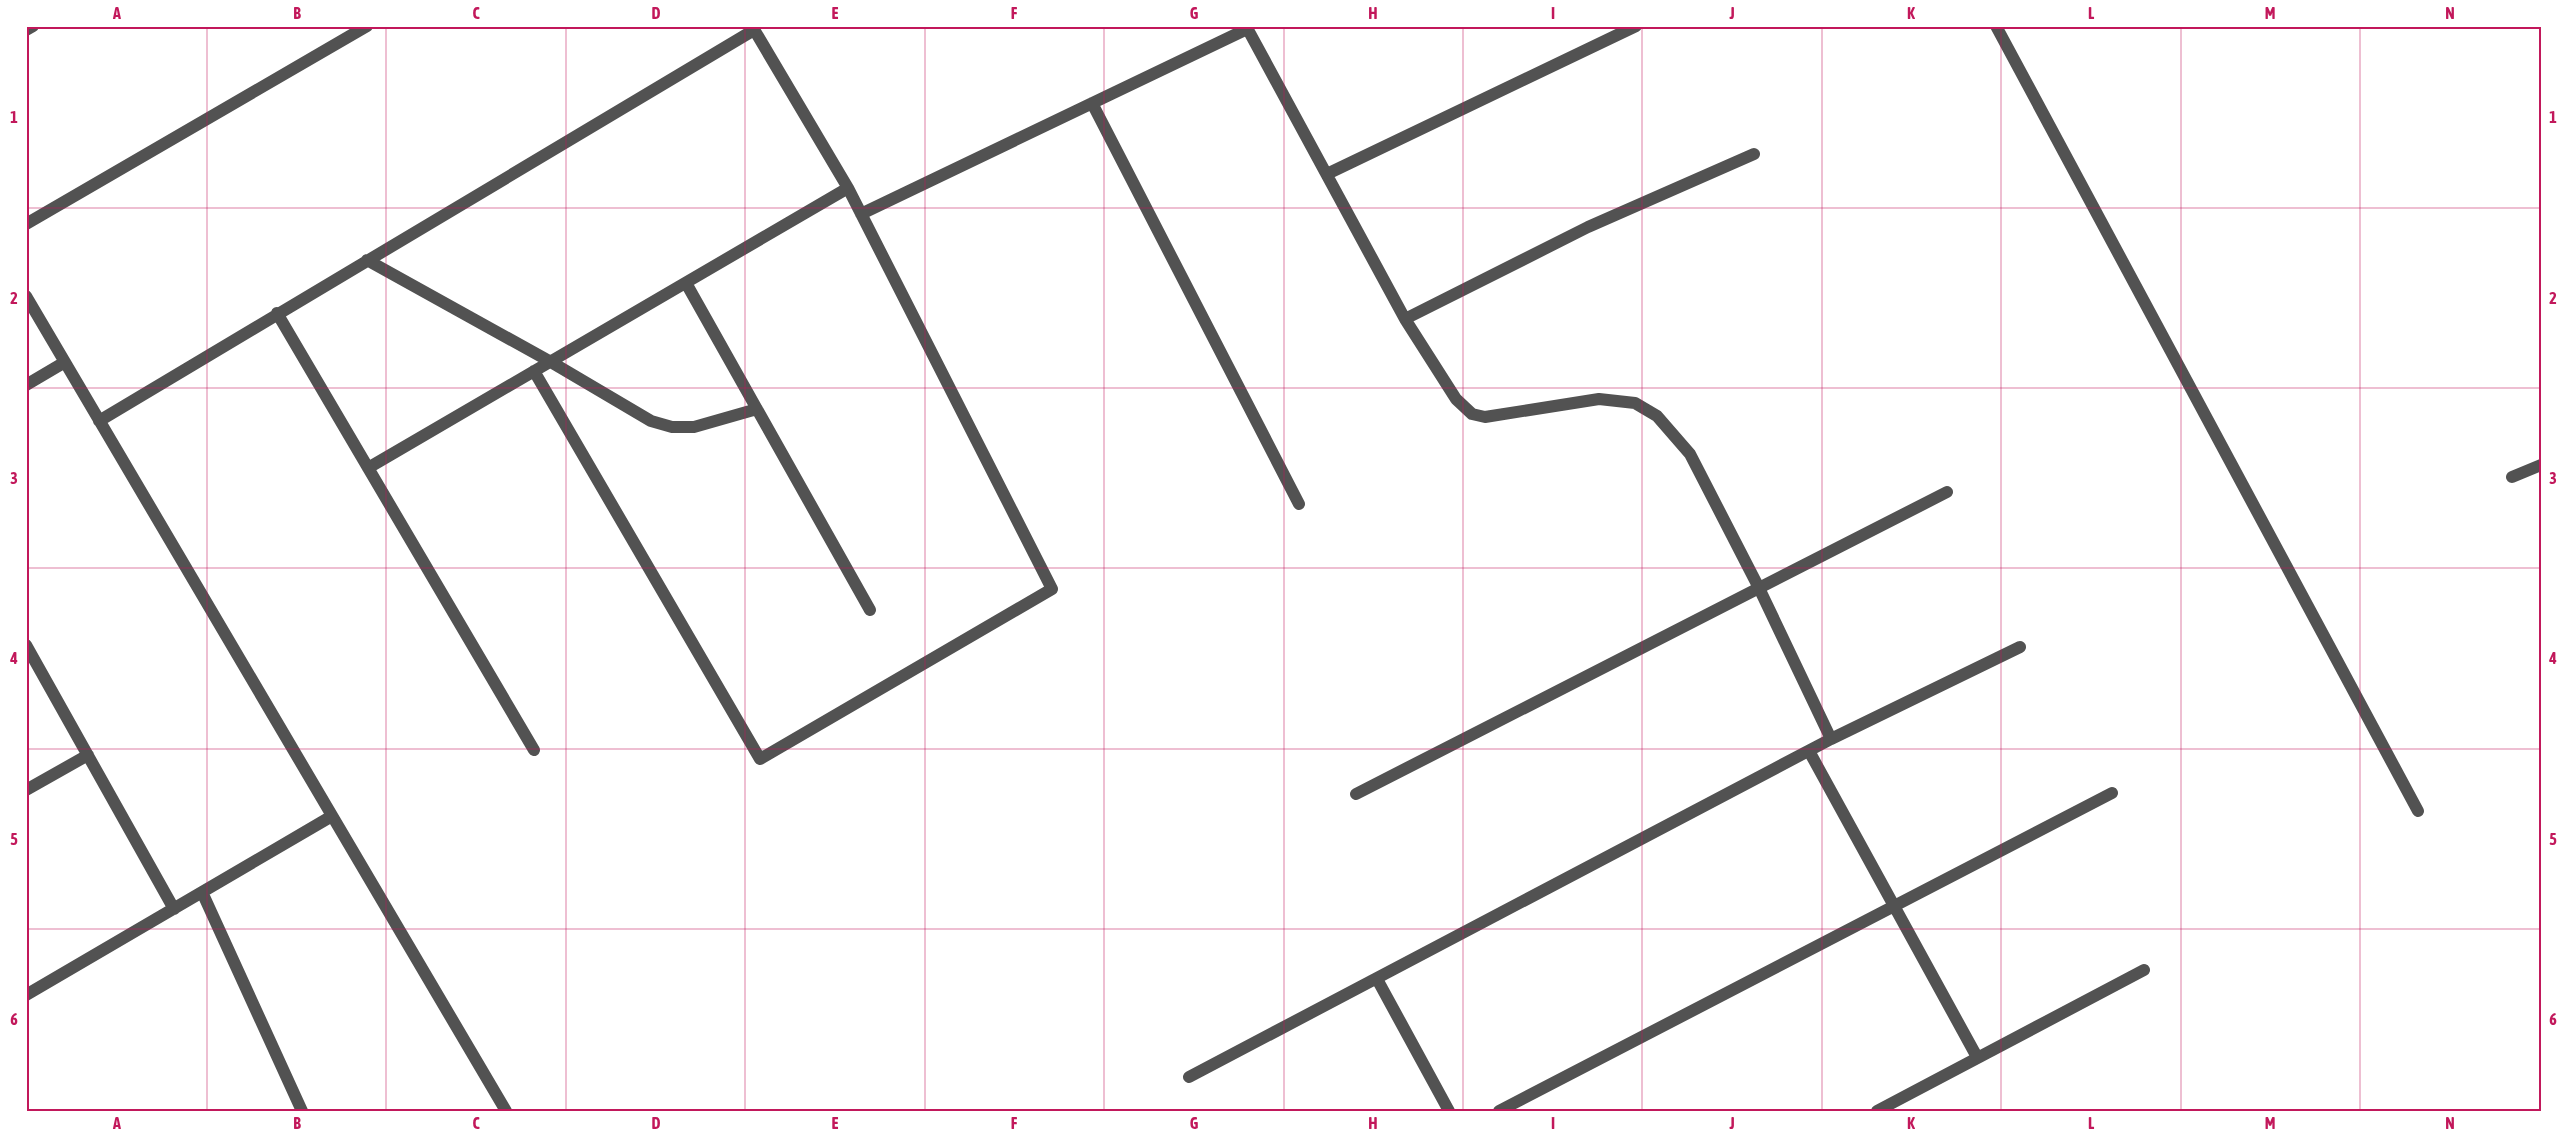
<svg xmlns="http://www.w3.org/2000/svg" width="2567" height="1137" font-family="'Asap Condensed',sans-serif">
<style>
.lines{fill:none;stroke-linecap:round;stroke-linejoin:round}
.minor{stroke:#525252;stroke-width:12}
.grid{fill:none;stroke:#c2185b;stroke-width:1;stroke-opacity:0.55}
.neatline{fill:none;stroke:#c2185b;stroke-width:2}
.grid-label{font-size:16px;text-anchor:middle;font-weight:bold;fill:#c2185b}
</style>
<rect width="100%" height="100%" fill="#fff"/>
<g class="lines">
<path class="minor" d="M1246,26L1405,319L1588,227L1754,154
M1996,26L2418,811
M26,30L33,26
M1092,103L1299,504
M1327,174L1636,26
M861,214L1247,29
M26,224L367,26
M367,260L551,362L651,421L672,427H694L757,409
M686,283L870,610
M26,296L506,1111
M277,313L534,750
M1405,319L1456,399L1472,414L1485,417L1599,399L1635,403L1657,416L1690,454L1759,588L1831,739
M534,371L760,759L1052,589L848,188L752,26
M26,385L65,362
M99,421L754,30
M368,468L848,188
M2512,477L2541,465
M26,645L174,909
M1809,751L1977,1057
M26,790L88,755
M1356,794L1947,492
M202,892L302,1111
M1377,979L1449,1111
M26,995L332,816
M1189,1077L1831,739L2020,647
M1499,1111L2112,793
M1877,1111L2144,970"/>
</g>
<path class="grid" d="M207,26V1111M386,26V1111M566,26V1111M745,26V1111M925,26V1111M1104,26V1111M1284,26V1111M1463,26V1111M1642,26V1111M1822,26V1111M2001,26V1111M2181,26V1111M2360,26V1111M26,208H2541M26,388H2541M26,568H2541M26,749H2541M26,929H2541"/>
<rect width="2567" height="1137" fill="none" stroke="#ffffff" stroke-width="55"/>
<rect x="28" y="28" width="2512" height="1082" class="neatline"/>
<g class="grid-label">
<text x="117" y="19">A</text>
<text x="297" y="19">B</text>
<text x="476" y="19">C</text>
<text x="656" y="19">D</text>
<text x="835" y="19">E</text>
<text x="1014" y="19">F</text>
<text x="1194" y="19">G</text>
<text x="1373" y="19">H</text>
<text x="1553" y="19">I</text>
<text x="1732" y="19">J</text>
<text x="1911" y="19">K</text>
<text x="2091" y="19">L</text>
<text x="2270" y="19">M</text>
<text x="2450" y="19">N</text>
<text x="14" y="123">1</text>
<text x="2553" y="123">1</text>
<text x="14" y="304">2</text>
<text x="2553" y="304">2</text>
<text x="14" y="484">3</text>
<text x="2553" y="484">3</text>
<text x="14" y="664">4</text>
<text x="2553" y="664">4</text>
<text x="14" y="845">5</text>
<text x="2553" y="845">5</text>
<text x="14" y="1025">6</text>
<text x="2553" y="1025">6</text>
<text x="117" y="1129">A</text>
<text x="297" y="1129">B</text>
<text x="476" y="1129">C</text>
<text x="656" y="1129">D</text>
<text x="835" y="1129">E</text>
<text x="1014" y="1129">F</text>
<text x="1194" y="1129">G</text>
<text x="1373" y="1129">H</text>
<text x="1553" y="1129">I</text>
<text x="1732" y="1129">J</text>
<text x="1911" y="1129">K</text>
<text x="2091" y="1129">L</text>
<text x="2270" y="1129">M</text>
<text x="2450" y="1129">N</text>
</g>
</svg>
